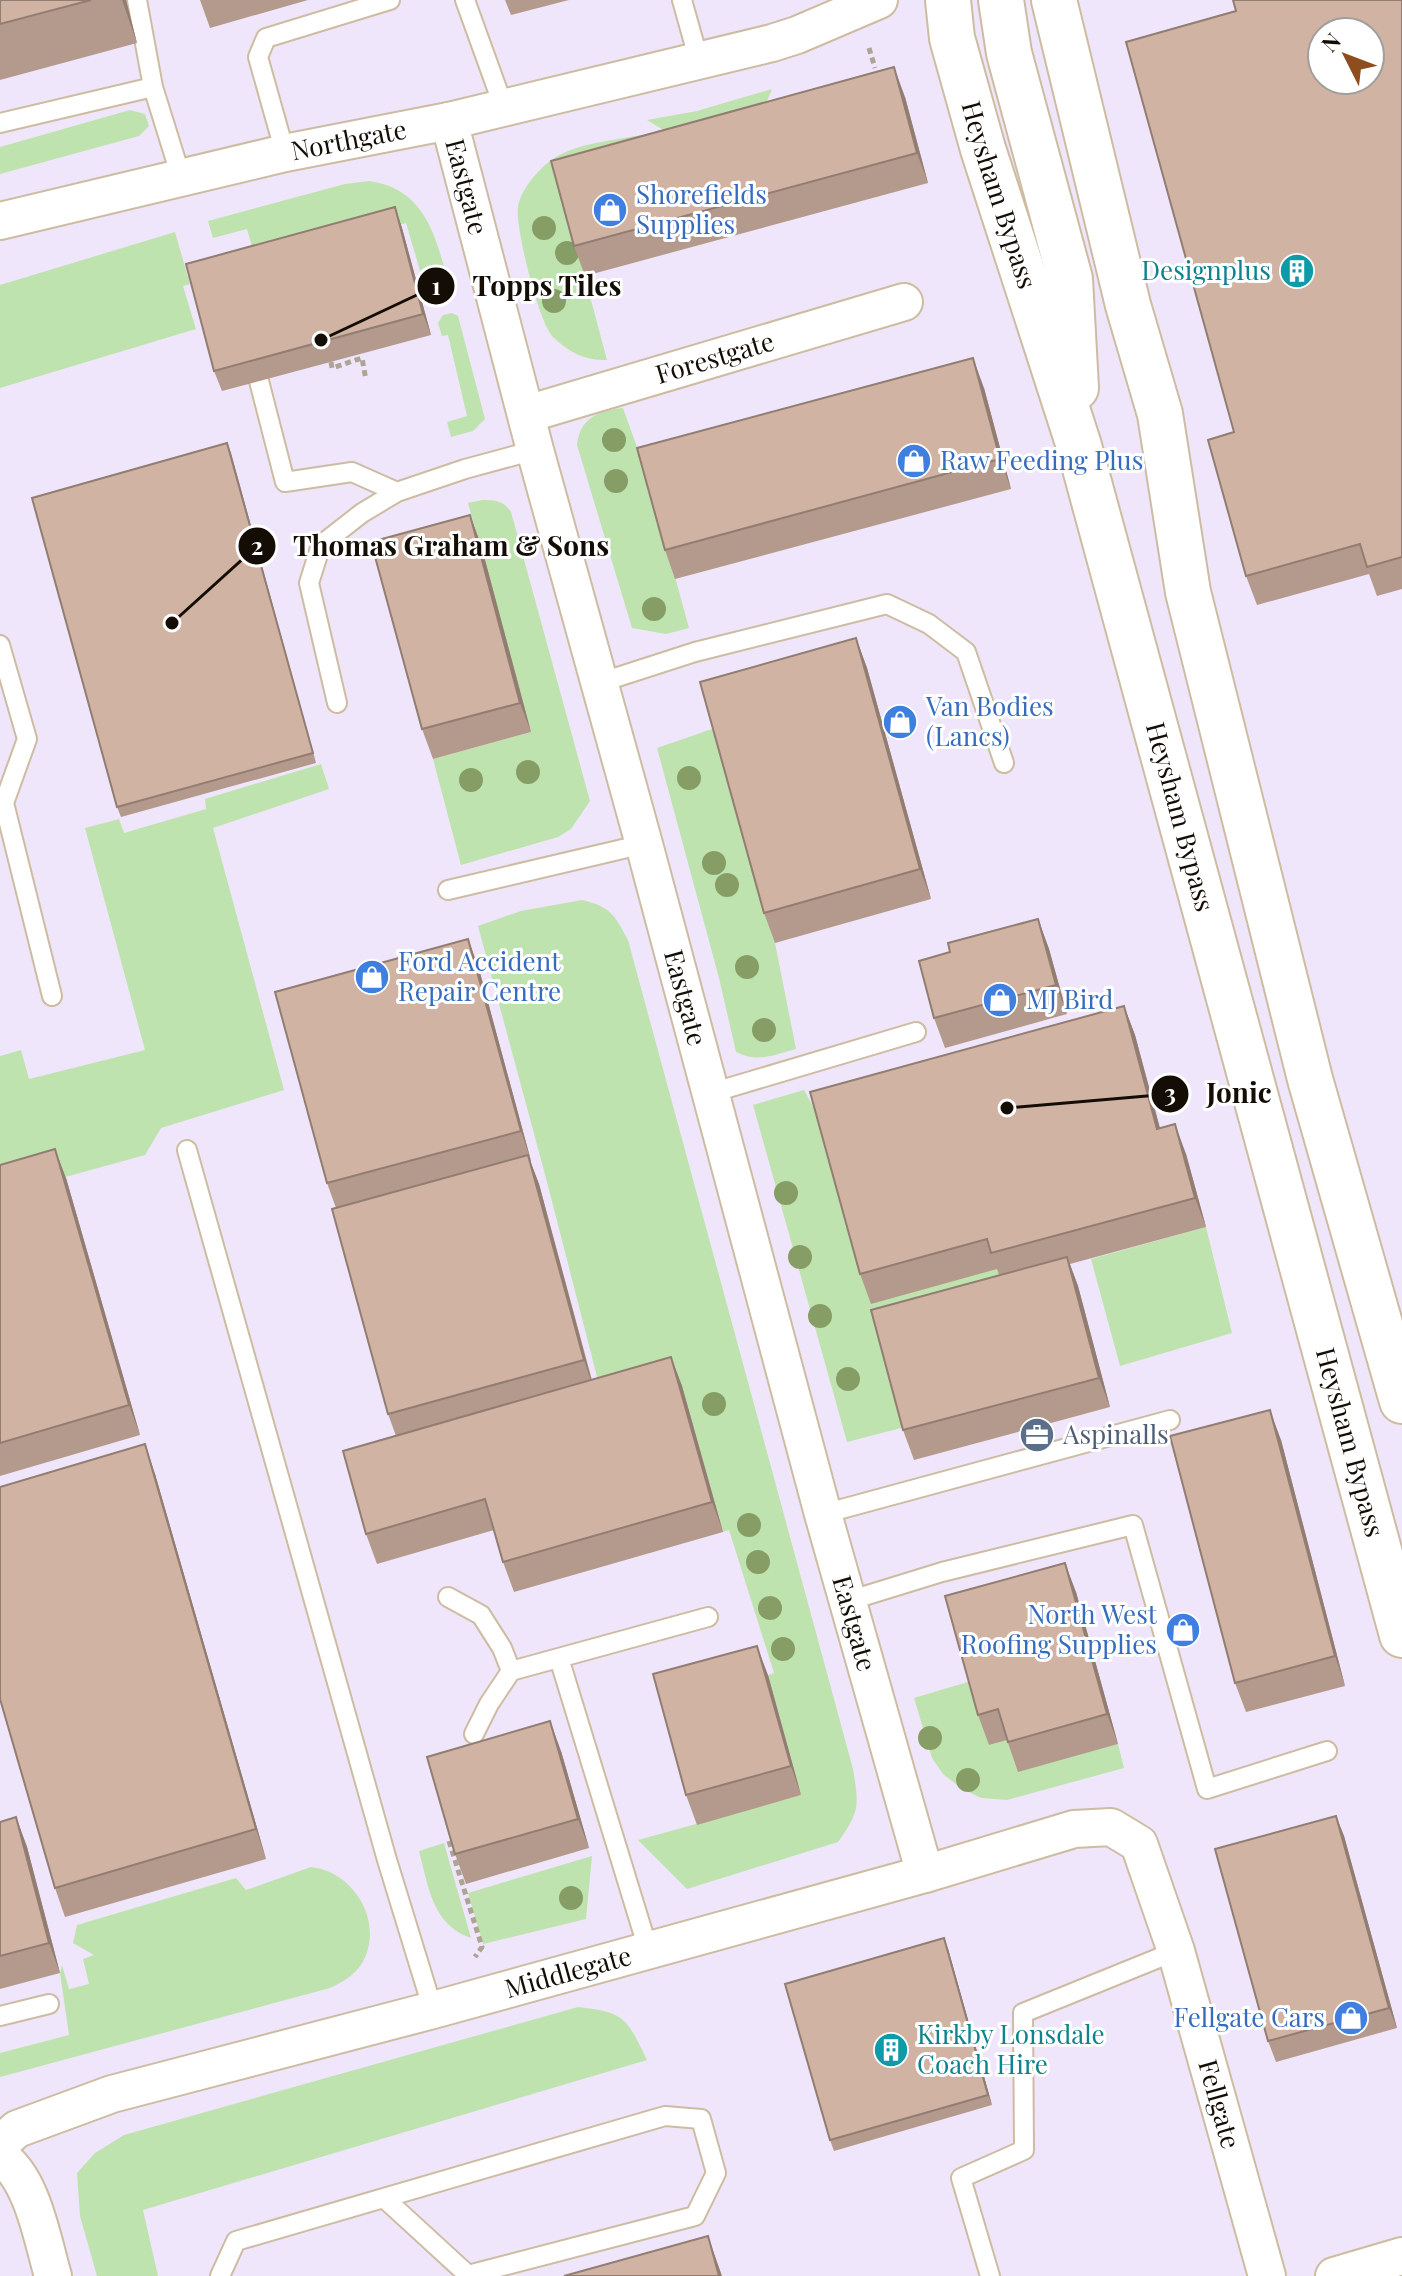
<svg xmlns="http://www.w3.org/2000/svg" width="1402" height="2276" font-family="'Playfair Display',serif">
<style>
.industrial{fill:#efe6fb;fill-rule:evenodd}
.green{fill:#bfe3ae}
.lines{fill:none;stroke-linecap:round;stroke-linejoin:round}
.lane-casing{stroke:#cdbca1;stroke-width:22}
.street-casing{stroke:#cdbca1;stroke-width:40}
.highway-casing{stroke:#cdbca1;stroke-width:48}
.path{stroke:#ada496;stroke-width:5;stroke-dasharray:6 4;stroke-linecap:butt}
.lane{stroke:#fff;stroke-width:18}
.street{stroke:#fff;stroke-width:36}
.highway{stroke:#fff;stroke-width:44}
.tree{fill:#879d66}
.wall{fill:#b49a8c}
.shaded-wall{fill:#927d72}
.building{fill:#d1b3a3;stroke:#927d72;stroke-width:2;fill-rule:evenodd}
.labels{text-anchor:middle;stroke-width:6;stroke-linejoin:round;paint-order:stroke}
.street-label{font-size:26px;fill:#130d05;stroke:#fff}
.shop-label{font-size:26px;fill:#366cbe;stroke:#fff;text-anchor:start}
.culture-label{font-size:26px;fill:#0d838f;stroke:#fff;text-anchor:end}
.service-label{font-size:26px;fill:#4e5e75;stroke:#fff;text-anchor:start}
.leader{fill:none;stroke:#130d05;stroke-width:3}
.callout-dot{fill:#130d05;stroke:#fff;stroke-width:3}
.mark-label{font-size:24px;text-anchor:middle;font-weight:bold;fill:#fff}
.callout-label{font-size:28px;text-anchor:middle;font-weight:bold;fill:#130d05;stroke:#fff;stroke-width:6;stroke-linejoin:round;paint-order:stroke}
</style>
<rect width="100%" height="100%" fill="#fef3e2"/>
<path class="industrial" d="M0,0H1402V2276H0ZM1322,32H1370V80H1322Z"/>
<path class="green" d="M772,89L761,115L675,137L647,120L697,111Z
M130,110L145,114L149,126L139,136L0,174V147Z
M642,135L674,160L562,191L607,360C586,361 568,352 553,337C539,323 515,228 518,207C520,193 533,176 544,166C569,143 610,141 642,135Z
M369,181C429,189 437,243 451,292L428,298L406,223L257,264L247,229L213,238L208,221L345,184Z
M175,232L190,284L183,286L196,329L0,388V285Z
M452,313L458,316L485,419L473,431L451,437L447,422L467,416L448,335L442,336L438,323L443,315Z
M623,408L648,478L689,628L666,634L632,628L577,445C580,418 598,411 623,408Z
M482,500C495,500 504,501 511,512L590,801L571,829L558,837L461,865L433,759L531,732L468,503Z
M715,728L775,943L796,1049C774,1055 757,1063 736,1052L719,978L657,748Z
M321,764L329,789L213,828L284,1090L161,1128L145,1155L0,1195V1056L21,1050L29,1079L145,1050L85,828L119,819L124,833L206,809L205,799Z
M582,900C611,907 614,914 628,940L853,1769C859,1806 860,1811 838,1842L687,1889L638,1840L801,1795L768,1675L774,1673L729,1530L723,1532L682,1387L605,1408L547,1182L478,926L521,911Z
M804,1090L821,1121L998,1269L1008,1305L905,1427L847,1442L753,1105Z
M1206,1227L1232,1333L1120,1366L1091,1259Z
M971,1681L989,1745L1009,1739L1019,1771L1118,1744L1124,1768L1007,1800L981,1798L961,1788L943,1774L932,1758L914,1698Z
M444,1843L471,1938C432,1925 428,1885 419,1851Z
M592,1856L586,1919L483,1944L468,1893Z
M311,1867C351,1871 381,1916 366,1955C360,1972 345,1981 330,1988L0,2077V2053L69,2035L60,1973L62,1965L69,1989L89,1984L83,1959L94,1955L73,1943L77,1925L236,1878L246,1890Z
M578,2007C626,2012 627,2019 647,2060L143,2210L158,2276H97L80,2216L77,2173L95,2153L124,2135Z"/>
<g class="lines">
<g class="lane-casing">
<path id="lane" d="M137,0L153,87L181,177
M465,0L504,108
M682,0L699,61
M0,123L153,87
M285,153L258,57L266,38L390,0
M259,381L285,482L352,472L397,492
M0,645L27,739L4,803L52,996
M599,683L695,652L887,604L929,624L966,652L1004,763
M337,703L309,583L321,545L362,513L397,492L465,469L535,450
M448,890L644,844
M711,1093L916,1032
M187,1150L387,1860L433,2010
M823,1514L1170,1420
M448,1597L481,1615L502,1648L511,1671
M848,1601L942,1572L1133,1525L1207,1789L1327,1751
M559,1658L648,1949
M474,1734L489,1704L511,1671L708,1617
M0,2016L49,2004
M220,2276L236,2241L665,2116L701,2119L716,2173L695,2216L468,2275L384,2198
M990,2276L961,2178L1024,2150L1023,2013L1176,1951"/>
</g>
<g class="street-casing">
<g id="street">
<path id="s1" d="M449,121L535,450L644,844L823,1514L925,1874"/>
<path id="s2" d="M0,221L285,153L449,121L772,43L797,35L879,0"/>
<path id="s3" d="M527,414L904,302"/>
<path id="s4" d="M0,2144L17,2129L112,2094L433,2010L925,1874L1074,1829L1111,1827L1139,1844L1176,1951L1267,2276"/>
<path d="M0,2157C32,2176 43,2242 53,2276"/>
<path d="M1334,2276L1402,2256"/>
</g>
</g>
<g class="highway-casing">
<g id="highway">
<path id="s5" d="M948,0L952,38L983,149L1079,446L1402,1635"/>
<path d="M1001,0L1009,53L1070,279L1076,388"/>
<path d="M1054,0L1128,305L1160,414L1188,592L1310,1079L1402,1401"/>
</g>
</g>
<path class="path" d="M869,48L875,68
M331,362L332,368L362,358L366,380
M449,1841L482,1947L475,1957"/>
<use href="#lane" class="lane"/>
<use href="#street" class="street"/>
<use href="#highway" class="highway"/>
</g>
<g class="tree">
<circle cx="544" cy="228" r="12"/>
<circle cx="567" cy="253" r="12"/>
<circle cx="554" cy="301" r="12"/>
<circle cx="614" cy="440" r="12"/>
<circle cx="616" cy="481" r="12"/>
<circle cx="654" cy="609" r="12"/>
<circle cx="528" cy="772" r="12"/>
<circle cx="689" cy="778" r="12"/>
<circle cx="471" cy="780" r="12"/>
<circle cx="714" cy="863" r="12"/>
<circle cx="727" cy="885" r="12"/>
<circle cx="747" cy="967" r="12"/>
<circle cx="764" cy="1030" r="12"/>
<circle cx="786" cy="1193" r="12"/>
<circle cx="800" cy="1257" r="12"/>
<circle cx="820" cy="1316" r="12"/>
<circle cx="848" cy="1379" r="12"/>
<circle cx="714" cy="1404" r="12"/>
<circle cx="749" cy="1525" r="12"/>
<circle cx="758" cy="1562" r="12"/>
<circle cx="770" cy="1608" r="12"/>
<circle cx="783" cy="1649" r="12"/>
<circle cx="930" cy="1738" r="12"/>
<circle cx="968" cy="1780" r="12"/>
<circle cx="571" cy="1898" r="12"/>
</g>
<path class="wall" d="M0,0H126L137,43L0,80Z
M200,0H308L210,28Z
M505,0H569L511,15Z
M1402,0V589L1377,596L1369,574L1257,605L1246,576L1234,432Z
M905,97L928,183L585,276L574,246Z
M395,207L402,228L431,335L222,391L214,371Z
M984,388L1011,489L675,579L665,550Z
M227,443L316,763L121,817L117,807Z
M470,515L481,545L531,732L433,759L422,729Z
M856,638L867,668L931,899L775,943L764,913Z
M1038,919L1049,949L1067,1014L945,1048L934,1018L950,952Z
M468,939L479,969L531,1161H530L539,1184L592,1380L671,1357L682,1386L723,1532L514,1592L503,1562L494,1530L377,1564L366,1534L396,1436L388,1414L336,1208L327,1183Z
M1124,1006L1135,1035L1160,1128L1186,1154L1206,1227L1070,1264L1078,1286L1110,1407L914,1460L903,1430L999,1275L997,1269L871,1304L860,1274Z
M0,1165L66,1178L140,1435L0,1476Z
M1281,1440L1345,1686L1246,1712L1235,1683Z
M155,1474L266,1859L65,1917L55,1888Z
M1076,1592L1118,1744L1018,1772L1007,1740L989,1745L978,1715Z
M768,1675L801,1795L697,1825L686,1795Z
M561,1751L589,1848L466,1884L455,1854Z
M1336,1816L1344,1836L1397,2028L1276,2062L1268,2041Z
M16,1817L27,1847L60,1973L0,1989V1822Z
M948,1949L992,2105L834,2151L830,2140Z"/>
<path class="shaded-wall" d="M122,0H126L137,43Z
M894,67L905,97L928,183L917,153Z
M395,207L402,228L431,335L423,314Z
M973,358L984,388L1011,489L1000,459Z
M227,443L231,453L316,763L313,753Z
M470,515L481,545L531,732L520,703Z
M856,638L867,668L931,899L920,869Z
M1038,919L1049,949L1067,1014L1056,985Z
M468,939L479,969L531,1161L521,1131Z
M1124,1006L1135,1035L1168,1159L1157,1129Z
M1175,1124L1186,1154L1206,1227L1195,1198Z
M55,1149L66,1178L140,1435L129,1405Z
M528,1155L539,1184L594,1390L584,1360Z
M1067,1257L1078,1286L1110,1407L1099,1378Z
M671,1357L682,1386L723,1532L712,1502Z
M1270,1410L1281,1440L1345,1686L1335,1656Z
M145,1444L155,1474L266,1859L256,1829Z
M1065,1563L1076,1592L1118,1744L1107,1714Z
M757,1646L768,1675L801,1795L791,1766Z
M550,1721L561,1751L589,1848L578,1819Z
M1336,1816L1344,1836L1397,2028L1389,2008Z
M16,1817L27,1847L60,1973L49,1943Z
M944,1938L948,1949L992,2105L988,2095Z
M708,2236L722,2276H719Z"/>
<path class="building" d="M0,0H91L0,24Z
M1233,0H1402V557L1367,567L1360,544L1246,576L1208,440L1234,432L1126,42L1236,11ZM1322,32H1370V80H1322Z
M894,67L917,153L574,246L551,161Z
M395,207L423,314L214,371L186,264Z
M973,358L1000,459L665,550L637,448Z
M227,443L313,753L117,807L32,498Z
M470,515L520,703L422,729L371,542Z
M856,638L920,869L764,913L700,682Z
M1038,919L1056,985L934,1018L919,961L950,952L948,943Z
M468,939L521,1131L327,1183L275,992Z
M1124,1006L1157,1129L1175,1124L1195,1198L991,1253L987,1239L860,1274L810,1092Z
M55,1149L129,1405L0,1443V1165Z
M528,1155L584,1360L388,1414L332,1209Z
M1067,1257L1099,1378L903,1430L871,1310Z
M671,1357L712,1502L503,1562L485,1499L366,1534L343,1451Z
M1270,1410L1335,1656L1235,1683L1170,1436Z
M145,1444L256,1829L55,1888L0,1699V1487Z
M1065,1563L1107,1714L1008,1742L998,1709L978,1715L945,1596Z
M757,1646L791,1766L686,1795L653,1674Z
M550,1721L578,1819L455,1854L427,1757Z
M1336,1816L1389,2008L1268,2041L1215,1849Z
M16,1817L49,1943L0,1956V1822Z
M944,1938L988,2095L830,2140L785,1984Z
M708,2236L719,2276H564Z"/>
<defs>
<g id="shop-disc" transform="scale(1.8)"><circle r="9.5" fill="#3f7fe0" stroke="#fff"/><path d="M-5-2.5h2.3a2.7 3.5 0 0 1 5.4 0H5L5.5 6h-11ZM-1.5-2.5h3a1.5 2.3 0 0 0-3 0Z" fill="#fff"/></g>
<g id="building-disc" transform="scale(1.8)"><circle r="9.5" fill="#0f9aa8" stroke="#fff"/><path d="M-4-6H4V6H1V3H-1V6H-4ZM-2.5-4.3h1.7v1.8h-1.7ZM.8-4.3h1.7v1.8H.8ZM-2.5-1h1.7V.8h-1.7ZM.8-1h1.7V.8H.8Z" fill="#fff"/></g>
<g id="office-disc" transform="scale(1.8)"><circle r="9.5" fill="#5c6f8a" stroke="#fff"/><path d="M-6-3h4V-5.5h4V-3h4V5H-6ZM-1-4.5V-3h2v-1.5ZM-6 0V1H6V0Z" fill="#fff"/></g>
</defs>
<g fill-rule="evenodd">
<use href="#shop-disc" x="610" y="210"/>
<use href="#building-disc" x="1297" y="271"/>
<use href="#shop-disc" x="914" y="461"/>
<use href="#shop-disc" x="900" y="722"/>
<use href="#shop-disc" x="372" y="977"/>
<use href="#shop-disc" x="1000" y="1000"/>
<use href="#office-disc" x="1037" y="1435"/>
<use href="#shop-disc" x="1183" y="1630"/>
<use href="#shop-disc" x="1351" y="2018"/>
<use href="#building-disc" x="891" y="2050"/>
</g>
<g class="labels">
<g class="street-label">
<text dy="9" stroke="none"><textPath href="#s2" startOffset="358">Northgate</textPath></text>
<text dy="9" stroke="none"><textPath href="#s1" startOffset="68">Eastgate</textPath></text>
<text dy="9" stroke="none"><textPath href="#s5" startOffset="202">Heysham Bypass</textPath></text>
<text dy="9" stroke="none"><textPath href="#s3" startOffset="196">Forestgate</textPath></text>
<text dy="9" stroke="none"><textPath href="#s5" startOffset="850">Heysham Bypass</textPath></text>
<text dy="9" stroke="none"><textPath href="#s1" startOffset="908">Eastgate</textPath></text>
<text dy="9" stroke="none"><textPath href="#s5" startOffset="1498">Heysham Bypass</textPath></text>
<text dy="9" stroke="none"><textPath href="#s1" startOffset="1556">Eastgate</textPath></text>
<text dy="9" stroke="none"><textPath href="#s4" startOffset="596">Middlegate</textPath></text>
<text dy="9" stroke="none"><textPath href="#s4" startOffset="1464">Fellgate</textPath></text>
</g>
<g class="shop-label">
<text x="636" y="204">Shorefields<tspan x="636" dy="30">Supplies</tspan></text>
<text x="940" y="470">Raw Feeding Plus</text>
<text x="926" y="716">Van Bodies<tspan x="926" dy="30">(Lancs)</tspan></text>
<text x="398" y="971">Ford Accident<tspan x="398" dy="30">Repair Centre</tspan></text>
<text x="1026" y="1009">MJ Bird</text>
<text x="1157" y="1624" text-anchor="end">North West<tspan x="1157" dy="30">Roofing Supplies</tspan></text>
<text x="1325" y="2027" text-anchor="end">Fellgate Cars</text>
</g>
<g class="culture-label">
<text x="1271" y="280">Designplus</text>
<text x="917" y="2044" text-anchor="start">Kirkby Lonsdale<tspan x="917" dy="30">Coach Hire</tspan></text>
</g>
<g class="service-label">
<text x="1063" y="1444">Aspinalls</text>
</g>
</g>
<path class="leader" d="M321 340L436 286M172 623L257 546M1007 1108L1170 1094"/>
<g class="callout-dot">
<circle cx="321" cy="340" r="8"/>
<circle cx="172" cy="623" r="8"/>
<circle cx="1007" cy="1108" r="8"/>
<circle cx="436" cy="286" r="20"/>
<circle cx="257" cy="546" r="20"/>
<circle cx="1170" cy="1094" r="20"/>
</g>
<g class="mark-label">
<text x="436" y="295">1</text>
<text x="257" y="555">2</text>
<text x="1170" y="1102">3</text>
</g>
<g class="callout-label">
<text x="547" y="296">Topps Tiles</text>
<text x="451" y="556">Thomas Graham &amp; Sons</text>
<text x="1239" y="1103">Jonic</text>
</g>
<g transform="translate(1346 56) rotate(312)"><circle r="38" fill="#ffffff" stroke="#a19e9b" stroke-width="2"/>
<path d="M0-6L14 30L0 20L-14 30Z" fill="#8f4c1d"/>
<text y="-12" font-size="22" font-weight="bold" text-anchor="middle" fill="#130d05">N</text>
</g>
</svg>
